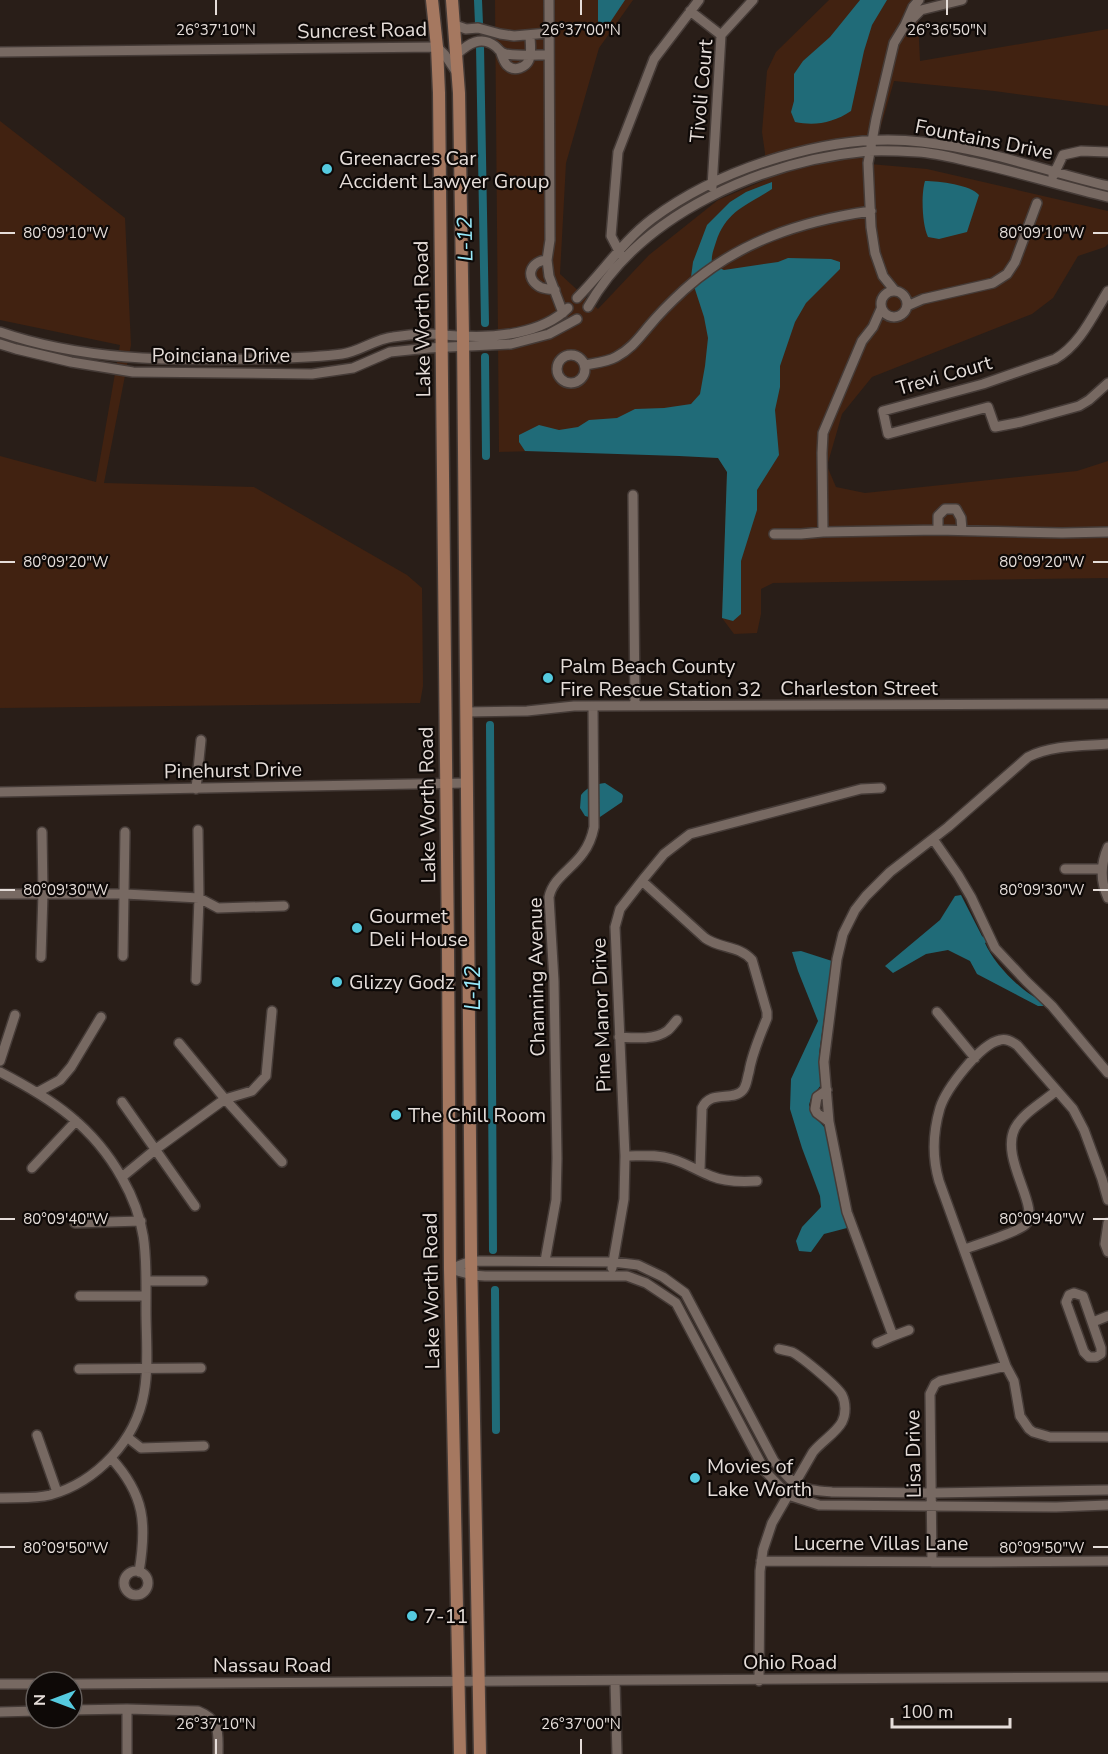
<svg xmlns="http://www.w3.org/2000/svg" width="1108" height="1754" font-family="'Nunito Sans',sans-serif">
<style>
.green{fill:#412211}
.water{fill:#206b78}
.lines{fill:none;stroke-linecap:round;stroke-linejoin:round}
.canal{stroke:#206b78;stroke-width:8}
.minor-casing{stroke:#453b37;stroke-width:12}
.major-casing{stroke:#453b37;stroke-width:15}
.minor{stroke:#776962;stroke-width:9}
.major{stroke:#a57860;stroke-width:12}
.ticks{fill:none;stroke:#e5ddd9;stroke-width:2}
.poi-dot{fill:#55cadf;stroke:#0e0907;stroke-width:2}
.labels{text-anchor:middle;stroke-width:4.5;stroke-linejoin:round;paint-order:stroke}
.street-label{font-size:20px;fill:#e5ddd9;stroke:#0e0907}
.poi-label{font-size:20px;fill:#e5ddd9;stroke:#0e0907;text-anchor:start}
.water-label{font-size:21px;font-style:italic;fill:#97e9fa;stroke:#0e0907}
.ticks-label{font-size:15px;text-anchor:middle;fill:#e5ddd9;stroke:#0e0907;stroke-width:4.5;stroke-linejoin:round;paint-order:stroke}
</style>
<rect width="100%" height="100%" fill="#291e18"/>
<path class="green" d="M495,0H633L599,48L566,163L560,274L598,309L649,255L718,200L765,180V153L762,132L767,71L776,52L829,0H917L920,61L1108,29V106L994,91L894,81L870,164L927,169L1108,211V244L1105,247L1078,256L1053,298L1032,314L872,377L842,414L827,466L836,487L865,493L1077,471L1108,461V578L773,583L761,589V614L757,633L734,634L722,618L727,472L718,458C645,453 571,450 499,452Z
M0,121L125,218L131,345L104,483L254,487L407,575L422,588L423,686L420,703L0,708V456L96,482L120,345L0,320Z"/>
<path class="water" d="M598,0H625L607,27H601L598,21Z
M860,0H887L872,25L864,51L851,111C833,123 815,126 795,122L791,112L794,101V74L803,61L830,37Z
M925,181C939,181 971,185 979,195L967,232L939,239L928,237C922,225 921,194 925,181Z
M772,182V189C746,206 726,211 716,242C713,251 711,256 712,265L724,270L778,262L788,258L831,259L840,262V269L806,303L795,322L780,366V387L775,410L779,455L757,490V510L741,561V614L733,621L722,618L727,472L718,458L679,456L525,451L519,442V435L539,425L559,430L578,427L589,420L617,418L635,409L664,408L691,404L700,394L705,366L708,338L704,317L691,277L693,262L707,225L730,202L746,192Z
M605,783L622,794L623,796L622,802L597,819L585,816L580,808L581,795C587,787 595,784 605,783Z
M961,895L982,936L988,941L985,943C994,964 1022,993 1044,1002L1043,1006H1038L977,974L970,961L948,950L926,954L893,973L885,966L940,920L955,896Z
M801,951L832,961L819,1054L821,1085L811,1098L809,1105L813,1115L826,1129L839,1200L847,1228L824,1234L811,1252L799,1251L796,1241L802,1227L821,1207L820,1196L802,1148L790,1109L791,1079L818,1021L798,971L792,952Z"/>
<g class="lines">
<path class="canal" d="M478,0L479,24
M480,46L485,323
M485,357L486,456
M490,725L493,1250
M495,1290L496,1430"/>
<g class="minor-casing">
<path id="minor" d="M549,0L550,240L547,260L549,276L563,313
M690,11L721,35
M909,22L921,10L962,0
M455,25L466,29L478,28L500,34L514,36L548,33
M0,52L437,47L445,55L457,73
M501,53C503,58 504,63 508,66C515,72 526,67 529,60C532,52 530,43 530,35
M457,54C468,44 481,35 495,46C500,50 500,53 506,54C520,56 535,55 549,55
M1053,176L1063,155L1081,151L1108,152
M712,187L721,35L753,0
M621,255L611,236L618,152L654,59L699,0
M547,260C530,261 524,278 540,287C544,289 549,289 555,290
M881 304a13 13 0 1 1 26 0a13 13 0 1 1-26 0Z
M895,291L883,276L875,253L871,227L868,163L876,119L894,43L905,25L913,7L919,0
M1108,291C1093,315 1080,345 1055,359L983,384L883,411L888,434L988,407L995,427L1021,422L1079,406L1089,400L1108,383
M577,298C603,272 623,241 652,219C722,167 835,131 922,142C986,149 1046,171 1108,186
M907,306L923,299L993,283L1007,274L1015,262L1037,203
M588,307C642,212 764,161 868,151C884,150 902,151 918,152C936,153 954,158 972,162C1018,172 1062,186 1108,197
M881,309L873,327L862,341L823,433L822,453L823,532L938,530L1062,533L1108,532
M0,332C81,360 167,361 251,359C281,358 312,358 342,354C359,352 375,339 393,337C405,335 417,334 429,334C440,334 450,336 461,336C495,338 542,334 568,308
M0,344L16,349L71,362L133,372L312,374L353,368L390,352L429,348L511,344L549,334L577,319
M557 369a14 14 0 1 1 28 0a14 14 0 1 1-28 0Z
M585,365C595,363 607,362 616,357C631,349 638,339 649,326C659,314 672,301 684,290C737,242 801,221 871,211
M633,495L635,706
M938,530V516L945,509H956L961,518L962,530
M774,534H801L823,532
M466,712L527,711L574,706L1108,704
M196,789L201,740
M0,792L467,783
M933,839L958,875L971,897L995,948L1026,981L1052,1006L1108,1073
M1108,847C1100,865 1100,881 1108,898
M1065,869H1102
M642,881L705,938C720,949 739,945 752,960L767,1012V1018C760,1036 752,1053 749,1072C747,1078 747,1085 743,1090C733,1102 711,1089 702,1108L700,1170
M0,894H125L199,898L218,908L284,906
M123,956L125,832
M41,957L43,893L42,832
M196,980L199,898L198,830
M937,1012L975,1058
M619,1037C634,1038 655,1040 667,1031C671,1028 674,1023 677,1020
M179,1043L225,1099L282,1162
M0,1061L15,1015
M0,1072C52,1099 93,1126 122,1178C149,1225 146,1259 146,1311C146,1337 149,1367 144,1393C136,1440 97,1482 50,1495C34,1499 17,1497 0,1498
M827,1090L817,1097L815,1109L817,1113L829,1122
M38,1092L60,1080L71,1067L101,1017
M122,1102L195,1206
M625,1156C641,1156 657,1154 672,1159C686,1163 698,1171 711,1176C725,1182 742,1182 757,1181
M32,1168L76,1121
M122,1177L156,1149L225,1099L252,1091L266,1076L272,1011
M1108,1200L1102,1179L1084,1130L1073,1109L1017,1045C1012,1042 1007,1038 1000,1040C980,1044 946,1089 940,1108C933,1132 932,1157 939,1181L1006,1366L1014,1381L1020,1416L1029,1429L1033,1432L1050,1437H1108
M75,1223L141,1221
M1108,1223L1105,1244L1108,1252
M965,1249C978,1244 1016,1233 1025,1225C1042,1208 999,1159 1015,1128C1023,1113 1043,1102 1056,1091
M545,1261L556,1200L557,1158L554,981L549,897C553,878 572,869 583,853C589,845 592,837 594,827L593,706
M612,1268L624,1199L625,1156L615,927L620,909L645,877L664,854L690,834L861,789L881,788
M450,1269L471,1261L613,1262L638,1265L663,1277L685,1293L774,1461C780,1468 787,1477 794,1483C804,1490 820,1491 832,1492L932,1493L1108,1490
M450,1269L472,1275L485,1276H627L646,1283L676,1303L765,1471L788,1495L819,1505L1056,1507L1108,1505
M146,1281H203
M1074,1293L1083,1296L1101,1348V1354L1096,1357H1089L1084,1352L1066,1302L1069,1295Z
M80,1296H146
M1093,1322L1108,1316
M893,1336L909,1330
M877,1343L893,1336L847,1212L829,1122L824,1062L837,959L843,934L855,910L866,896L890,872L948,827L1028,757C1052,745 1081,746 1108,744
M79,1369L201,1368
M37,1435L57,1492
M127,1437L141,1448L204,1446
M111,1458C145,1495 147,1524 139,1572
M761,1561L988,1562L1108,1561
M932,1562L930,1394L935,1384L940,1381L1006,1366
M124 1583a12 12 0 1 1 24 0a12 12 0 1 1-24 0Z
M759,1681L760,1571L763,1550L772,1523L813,1452C822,1441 836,1433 842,1422C846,1414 846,1403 842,1395C837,1386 802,1357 792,1352C788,1351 783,1350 779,1349
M615,1682L617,1754
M0,1684H36
M72,1684L1108,1677
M72,1710L127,1709L198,1711C221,1720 218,1733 218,1754
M0,1712L36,1711
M127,1754V1709"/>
</g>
<g class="major-casing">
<path id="major" d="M432,0L437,47L439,93L448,950L450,1269L460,1754
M452,0L459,93L463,336L471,1253L480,1754"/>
</g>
<use href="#minor" class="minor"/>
<use href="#major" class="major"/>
</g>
<path class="ticks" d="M216,0V15M581,0V15M947,0V15M0,233H15M1093,233H1108M0,562H15M1093,562H1108M0,890H15M1093,890H1108M0,1219H15M1093,1219H1108M0,1547H15M1093,1547H1108M216,1739V1754M581,1739V1754"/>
<g class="poi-dot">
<circle cx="327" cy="169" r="6"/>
<circle cx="548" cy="678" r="6"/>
<circle cx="357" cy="928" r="6"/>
<circle cx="337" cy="982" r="6"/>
<circle cx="396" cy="1115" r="6"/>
<circle cx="695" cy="1478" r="6"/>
<circle cx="412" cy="1616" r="6"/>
</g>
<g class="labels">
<g class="street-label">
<text transform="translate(362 30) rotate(-1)" y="7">Suncrest Road</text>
<text transform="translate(701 91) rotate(-85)" y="7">Tivoli Court</text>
<text transform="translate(984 139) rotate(11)" y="7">Fountains Drive</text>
<text transform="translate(422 319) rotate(-91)" y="7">Lake Worth Road</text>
<text x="221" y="362">Poinciana Drive</text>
<text transform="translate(944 375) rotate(-16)" y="7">Trevi Court</text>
<text x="859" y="695">Charleston Street</text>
<text transform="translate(233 770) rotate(-1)" y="7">Pinehurst Drive</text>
<text transform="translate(427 805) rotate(-91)" y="7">Lake Worth Road</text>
<text transform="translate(536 977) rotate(-91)" y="7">Channing Avenue</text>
<text transform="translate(601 1015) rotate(-92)" y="7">Pine Manor Drive</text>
<text transform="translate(431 1291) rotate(-91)" y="7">Lake Worth Road</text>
<text transform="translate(913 1454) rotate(-91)" y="7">Lisa Drive</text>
<text x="881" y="1550">Lucerne Villas Lane</text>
<text x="790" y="1669">Ohio Road</text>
<text x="272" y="1672">Nassau Road</text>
</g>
<g class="poi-label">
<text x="339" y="165">Greenacres Car<tspan x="339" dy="23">Accident Lawyer Group</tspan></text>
<text x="560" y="673">Palm Beach County<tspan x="560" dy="23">Fire Rescue Station 32</tspan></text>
<text x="369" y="923">Gourmet<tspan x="369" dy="23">Deli House</tspan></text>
<text x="349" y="989">Glizzy Godz</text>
<text x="408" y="1122">The Chill Room</text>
<text x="707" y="1473">Movies of<tspan x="707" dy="23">Lake Worth</tspan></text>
<text x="424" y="1623">7-11</text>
</g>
<g class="water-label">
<text transform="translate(465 239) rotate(-91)" y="7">L-12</text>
<text transform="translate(473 988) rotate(-90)" y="7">L-12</text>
</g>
</g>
<g class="ticks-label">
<text x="216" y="35">26°37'10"N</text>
<text x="581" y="35">26°37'00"N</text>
<text x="947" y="35">26°36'50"N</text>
<text x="1042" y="238">80°09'10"W</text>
<text x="66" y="238">80°09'10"W</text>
<text x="1042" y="567">80°09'20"W</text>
<text x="66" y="567">80°09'20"W</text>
<text x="66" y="895">80°09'30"W</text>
<text x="1042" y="895">80°09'30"W</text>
<text x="1042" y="1224">80°09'40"W</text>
<text x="66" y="1224">80°09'40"W</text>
<text x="1042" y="1553">80°09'50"W</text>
<text x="66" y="1553">80°09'50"W</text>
<text x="216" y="1729">26°37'10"N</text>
<text x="581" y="1729">26°37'00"N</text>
</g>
<g transform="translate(54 1700) rotate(270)"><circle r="28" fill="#0e0907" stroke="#645e5b" stroke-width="1.5"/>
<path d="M0-4.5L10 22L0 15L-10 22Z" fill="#55cadf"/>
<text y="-9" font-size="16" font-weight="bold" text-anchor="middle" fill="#e5ddd9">N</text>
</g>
<path d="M892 1718v9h118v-9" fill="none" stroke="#e5ddd9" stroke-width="3"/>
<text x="901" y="1718" font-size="18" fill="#e5ddd9" stroke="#0e0907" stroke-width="4.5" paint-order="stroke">100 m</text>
</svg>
